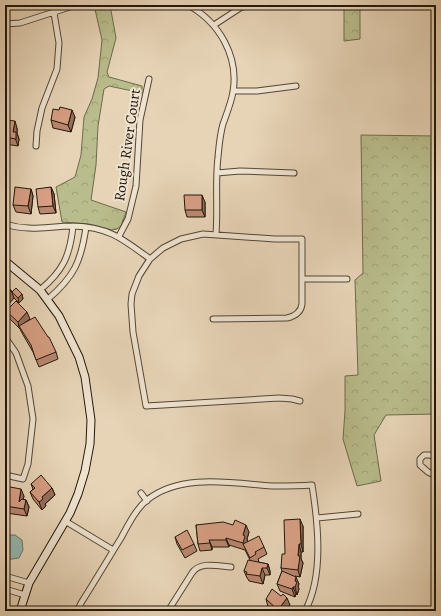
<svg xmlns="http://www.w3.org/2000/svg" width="441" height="616" font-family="Alegreya,serif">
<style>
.forest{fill:url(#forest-crowns);stroke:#6e6a4c}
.water{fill:#97b8b0;stroke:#68786e}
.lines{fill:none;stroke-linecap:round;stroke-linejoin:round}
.street-casing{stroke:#534636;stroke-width:7}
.secondary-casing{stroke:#22170b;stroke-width:9}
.street{stroke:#efe3d0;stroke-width:5}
.secondary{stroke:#efe3d0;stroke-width:7}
.wall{fill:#b98871;stroke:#22170b}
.shaded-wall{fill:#966f5c;stroke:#22170b}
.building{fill:#d79e83;stroke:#22170b}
.labels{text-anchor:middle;stroke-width:4;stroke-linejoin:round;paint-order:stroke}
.street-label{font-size:15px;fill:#22170b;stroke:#efe3d0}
</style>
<defs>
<pattern id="forest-crowns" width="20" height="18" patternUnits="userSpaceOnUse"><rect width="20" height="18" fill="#b9bc8c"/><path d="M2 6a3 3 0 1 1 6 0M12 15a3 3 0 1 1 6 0" fill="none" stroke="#9fa177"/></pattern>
</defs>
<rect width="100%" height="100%" fill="#e7d4b7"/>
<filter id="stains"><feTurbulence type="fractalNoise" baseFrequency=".005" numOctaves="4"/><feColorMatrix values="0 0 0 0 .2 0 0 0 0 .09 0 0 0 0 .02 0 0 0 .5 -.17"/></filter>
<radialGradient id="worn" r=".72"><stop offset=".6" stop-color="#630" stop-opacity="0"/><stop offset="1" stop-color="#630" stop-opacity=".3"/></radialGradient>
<path class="forest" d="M94,5H110L116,38L107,72L109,77L142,86V93L109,86L104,89L98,126L96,165L91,200L126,212L121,226L117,229L112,230L89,224L62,222L56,187L75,177L81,155L84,117L92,99L98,78L102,40Z
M344,5H360V39L344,41Z
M361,135L436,136V414L386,415L374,435L381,481L357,486L343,439L345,411V376L358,375L355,280L363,273Z"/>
<path class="water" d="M5,535H15L22,540L23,550L19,558L5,560Z"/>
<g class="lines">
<g class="street-casing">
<path id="street" d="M188,5C219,22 239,56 233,92C231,103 227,113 223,124C220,134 219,146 218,157C215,182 218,208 216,234
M5,24L20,23L76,5
M214,25L240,8L248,5
M233,91H257L296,86
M36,146L37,131L42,108L57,69L59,43L54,13
M217,173L240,171L294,173
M5,224C30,232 48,226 73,226C109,227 123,239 150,259
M119,236L128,219L136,186L140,120L149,79
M302,279H347
M40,290C63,271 70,256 73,226
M47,300C74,277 81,262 86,227
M213,319L287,318C296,316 301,312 302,304V239H275L203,234L181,239L163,248L150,259L139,276L132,294L131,304L133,332L146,406L279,398L292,399L300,401
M5,337L16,353L28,386L33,419L28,464L23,479L5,475
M436,458L430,455H424L420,459V465L428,472L436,476
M141,493L147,501
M317,518L358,514
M65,521L113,550
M5,576L29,583
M5,589L25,595
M79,611L78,610L81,603C95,581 108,559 121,538C128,525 136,509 147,500C181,473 232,483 272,486C286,486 299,486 312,485C318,523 324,576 305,611
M168,611L192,573C200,561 218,566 231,567"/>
</g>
<g class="secondary-casing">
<path id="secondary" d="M5,261L40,290L59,316L79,357L85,377L91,420L90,444L85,471L78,494L70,513L29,583L20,611"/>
</g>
<use href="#street" class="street"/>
<use href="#secondary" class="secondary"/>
</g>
<path class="wall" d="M59,110L75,117L71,132L53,128L51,120Z
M5,120L17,128V133L19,139L18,146L5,144Z
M51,187L54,194L56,213L40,214L38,207Z
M31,189L33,196L31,214L16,212L13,205Z
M205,202V217H187L185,210Z
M5,285L12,292L22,294L23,299L19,303L14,298L5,308Z
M6,311L30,319L56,352L58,359L39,367L33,352L22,333L20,329L9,318Z
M31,484L52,488L55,495L45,504L46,506L42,510L33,499L30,492L33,489Z
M5,485L24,496L23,499L26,500L29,507L27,516L6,513L5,511Z
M196,525L249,532L247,539L248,542L264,547L267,554L258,559L259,562H258L268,564L270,571V575H265L263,584L249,581L248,579L247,578L244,571L250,560L245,550L229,545V547H212V550L200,551L198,544Z
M303,526V552H301V559L303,563L300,577L295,576L299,584L298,586L299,589L297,595L296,594L295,597L280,591L277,584L282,571L281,568L285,554Z
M175,537L194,544L197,551L185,558L177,544Z
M266,599L290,605L285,611H273L268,607Z"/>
<path class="shaded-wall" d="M72,110L75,117L71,132L68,125Z
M15,121L17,128V133L19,139L18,146L13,132Z
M51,187L54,194L56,213L53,206Z
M31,189L33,196L31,214L28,206Z
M202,195L205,202V217L202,210Z
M11,290L14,298L5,308V298Z
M22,294L23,299L19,303L18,298Z
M27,312L30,319L19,327L18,322Z
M52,488L55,495L45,504L46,506L42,510L39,502L42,497Z
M21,489L24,496L21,509L19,502Z
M26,500L29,507L27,516L24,509Z
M300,519L303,526V552L301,544Z
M246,525L249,532L247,539L248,543L246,550L243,543V535Z
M226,538L229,545V547L226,540Z
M209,540L212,547V550L210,543Z
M299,544L301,552V559L303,563L300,577L298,570Z
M268,564L270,571V575L267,568Z
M262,568L265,575L263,584L260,576Z
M296,577L299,584L298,586L299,589L297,595L295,587V581Z
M293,587L296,594L295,597L292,589Z
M287,598L290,605L285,611H278V610Z"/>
<path class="building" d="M60,107L72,110L68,125L51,120L53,109L59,110Z
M5,120L15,121L13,132H16V139L5,137Z
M15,187L31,189L28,206L13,205Z
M51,187L53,206L38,207L36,189Z
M184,195H202V210H185Z
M5,285L11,290L5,298Z
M16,288L22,294L18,298L12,292Z
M16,301L27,312L18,322L6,311Z
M35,317L48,337H49L56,352L36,360L31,345L19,326Z
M41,475L52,488L42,497L43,499L39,502L30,492L35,488L31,484Z
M5,486L21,489L19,502L22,499L26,500L24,509L5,506Z
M300,519L301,544H299L298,556H300L298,570L281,568L282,554H285L284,520Z
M235,520L246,525L243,535L245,536L243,543L226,538V540H209L210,543L198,544L196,525L223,522L233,525Z
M187,530L194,544L182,550L175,537Z
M259,536L264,547L255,552L256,554L250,558L243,544Z
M248,560L268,564L267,568H262L260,576L246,574L247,572L244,571Z
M282,571L296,577L295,581L297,582L295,587H293L292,589L277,584Z
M272,589L281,596L283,594L287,598L278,610L266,599Z"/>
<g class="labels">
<g class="street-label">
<text transform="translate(127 145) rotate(-82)" y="5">Rough River Court</text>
</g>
</g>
<rect width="441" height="616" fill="none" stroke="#e7d4b7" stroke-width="20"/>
<rect x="6" y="6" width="429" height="604" fill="none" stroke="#22170b" stroke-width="2"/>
<rect x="10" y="10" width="421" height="596" fill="none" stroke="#22170b"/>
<rect width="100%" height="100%" filter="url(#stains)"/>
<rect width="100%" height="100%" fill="url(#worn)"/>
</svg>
